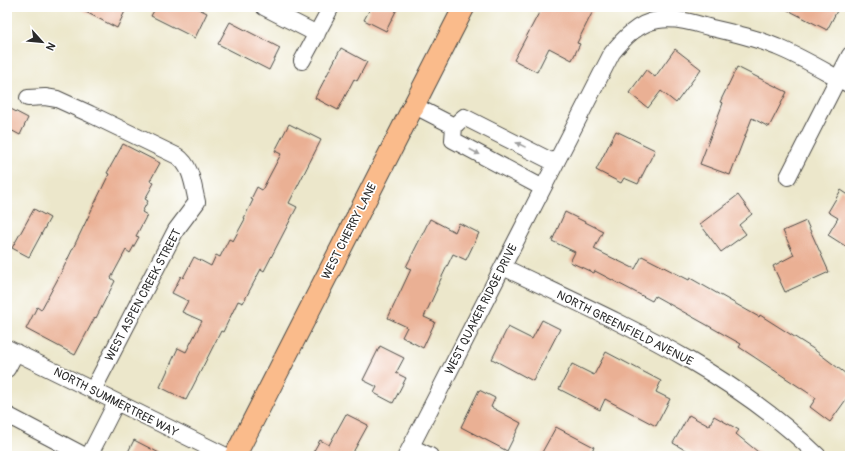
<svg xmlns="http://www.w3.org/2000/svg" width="857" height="463" font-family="Pangolin,sans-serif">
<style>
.building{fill:#eab094}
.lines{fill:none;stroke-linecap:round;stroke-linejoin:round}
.minor-casing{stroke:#484743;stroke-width:18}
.major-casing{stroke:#484743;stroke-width:23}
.minor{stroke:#fff;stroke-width:16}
.major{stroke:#fabb8b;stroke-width:21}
.oneway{fill:#a0a0a0}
.labels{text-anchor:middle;stroke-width:3.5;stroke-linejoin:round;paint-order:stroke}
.street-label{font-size:12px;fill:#2b2b2b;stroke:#fff}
</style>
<rect width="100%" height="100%" fill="#fff"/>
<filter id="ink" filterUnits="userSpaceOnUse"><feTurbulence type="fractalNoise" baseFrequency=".025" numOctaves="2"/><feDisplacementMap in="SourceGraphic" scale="8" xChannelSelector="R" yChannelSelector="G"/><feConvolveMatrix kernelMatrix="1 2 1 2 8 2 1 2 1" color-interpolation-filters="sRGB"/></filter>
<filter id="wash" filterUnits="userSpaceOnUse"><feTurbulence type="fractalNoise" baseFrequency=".012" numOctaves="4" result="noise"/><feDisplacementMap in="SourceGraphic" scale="16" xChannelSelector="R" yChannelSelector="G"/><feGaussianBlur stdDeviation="0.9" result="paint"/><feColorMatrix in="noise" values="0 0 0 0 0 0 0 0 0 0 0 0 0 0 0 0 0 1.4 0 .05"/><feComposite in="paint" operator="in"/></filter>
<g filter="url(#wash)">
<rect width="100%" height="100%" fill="#ece7cb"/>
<g id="blocks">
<path class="building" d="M76,7H127L117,28Z
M156,7H195L207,13L195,38L151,16Z
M371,7H398L386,31L364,20Z
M542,7H595L577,43L580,44L572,60L549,48L537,72L514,60Z
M782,7H839L827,30Z
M230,22L280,48L269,70L218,44Z
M341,48L367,62L357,81L354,79L338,110L315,98Z
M675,49L701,69L676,103L661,91L648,108L629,93L646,70L655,77Z
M737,67L787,92L769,127L752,118L730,175L700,164L723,103L720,102Z
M7,107L28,118L20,135L7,128Z
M289,124L321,140L289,203L297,207L264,271L261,269L243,303L238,301L223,332L221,331L186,400L160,387L178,348L186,352L202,321L182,312L188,301L172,293L181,276L183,278L194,257L211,266L216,255L220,257L229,239L233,241L245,219L244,218L253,200L251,199L257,187L262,190L281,154L275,151Z
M616,131L655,150L638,184L624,178L621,183L596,170Z
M123,144L160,163L150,181L154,183L145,199L148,201L142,212L147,215L136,236L139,237L130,253L126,250L111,278L115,281L96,318L95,317L75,355L26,329L37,307L41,310L61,273L109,174L107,173Z
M841,190L850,196V249L828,235L838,218L828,212Z
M738,195L752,214L739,225L746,234L721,252L700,224Z
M34,209L50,218L29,257L12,248Z
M565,212L603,231L594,249L635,269L642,256L689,280L690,278L759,317L760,315L812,348L850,377V394L830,422L810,407L816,398L739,347L741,344L655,296L652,301L595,271L594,273L570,262L575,252L552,241Z
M430,219L455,232L459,223L479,233L466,260L453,254L436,289H437L424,317L435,322L423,348L402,337L407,327L388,318L411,269L406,267Z
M806,221L829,272L785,292L773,266L794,255L783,231Z
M542,320L560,329L533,381L492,359L508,327L532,339Z
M380,346L404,358L396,373L406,378L393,403L374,393L377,387L363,380Z
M606,352L661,381L656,392L670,399L656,426L605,399L600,410L559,389L572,364L594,375Z
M479,390L495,398L491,407L521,423L507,451L461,427Z
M346,414L368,425L351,456H311L320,440L329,445Z
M689,415L709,426L714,416L739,430L736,434L763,456H695L673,443Z
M556,427L594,447L589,456H540Z
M134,440L165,456H126Z"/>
</g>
</g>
<g filter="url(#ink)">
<use href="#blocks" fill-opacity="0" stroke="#484743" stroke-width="1"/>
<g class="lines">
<g class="minor-casing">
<path id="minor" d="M264,7L317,34
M302,61L331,7
M28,98L45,97L57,99L90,114L177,156C192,166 193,186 197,202L176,230L93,390
M413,105L454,126
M788,177L850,55
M543,188L453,140L454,126L464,117L555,163
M503,267C613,320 729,368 818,456
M7,348L226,456
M7,369L16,352
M7,415L85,456
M411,447L430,456
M89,456L116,403
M406,456L612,53C624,38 638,23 658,20C676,17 695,23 712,28C734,33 756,38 777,47C802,57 826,72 850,85"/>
</g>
<g class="major-casing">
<path id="major" d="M235,456L464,7"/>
</g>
<use href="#minor" class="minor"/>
<use href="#major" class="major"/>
</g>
<defs><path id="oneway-solid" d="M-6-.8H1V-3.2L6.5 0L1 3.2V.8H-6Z"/></defs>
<g class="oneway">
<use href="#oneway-solid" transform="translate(521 145) rotate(-154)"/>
<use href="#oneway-solid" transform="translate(475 152) rotate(28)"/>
</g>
</g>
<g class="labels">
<g class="street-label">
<text transform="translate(349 231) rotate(-63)" y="4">WEST CHERRY LANE</text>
<text transform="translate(143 295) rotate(-62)" y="4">WEST ASPEN CREEK STREET</text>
<text transform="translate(481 309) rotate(-63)" y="4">WEST QUAKER RIDGE DRIVE</text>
<text transform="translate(625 328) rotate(27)" y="4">NORTH GREENFIELD AVENUE</text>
<text transform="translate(116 402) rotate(27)" y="4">NORTH SUMMERTREE WAY</text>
</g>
</g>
<rect width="857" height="463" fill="none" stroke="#fff" stroke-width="24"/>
<g transform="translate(42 42) rotate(117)" stroke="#ffffff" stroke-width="3" paint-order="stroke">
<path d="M0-3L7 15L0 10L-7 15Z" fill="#2b2b2b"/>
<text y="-6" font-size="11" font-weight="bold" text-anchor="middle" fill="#2b2b2b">N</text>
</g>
</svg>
